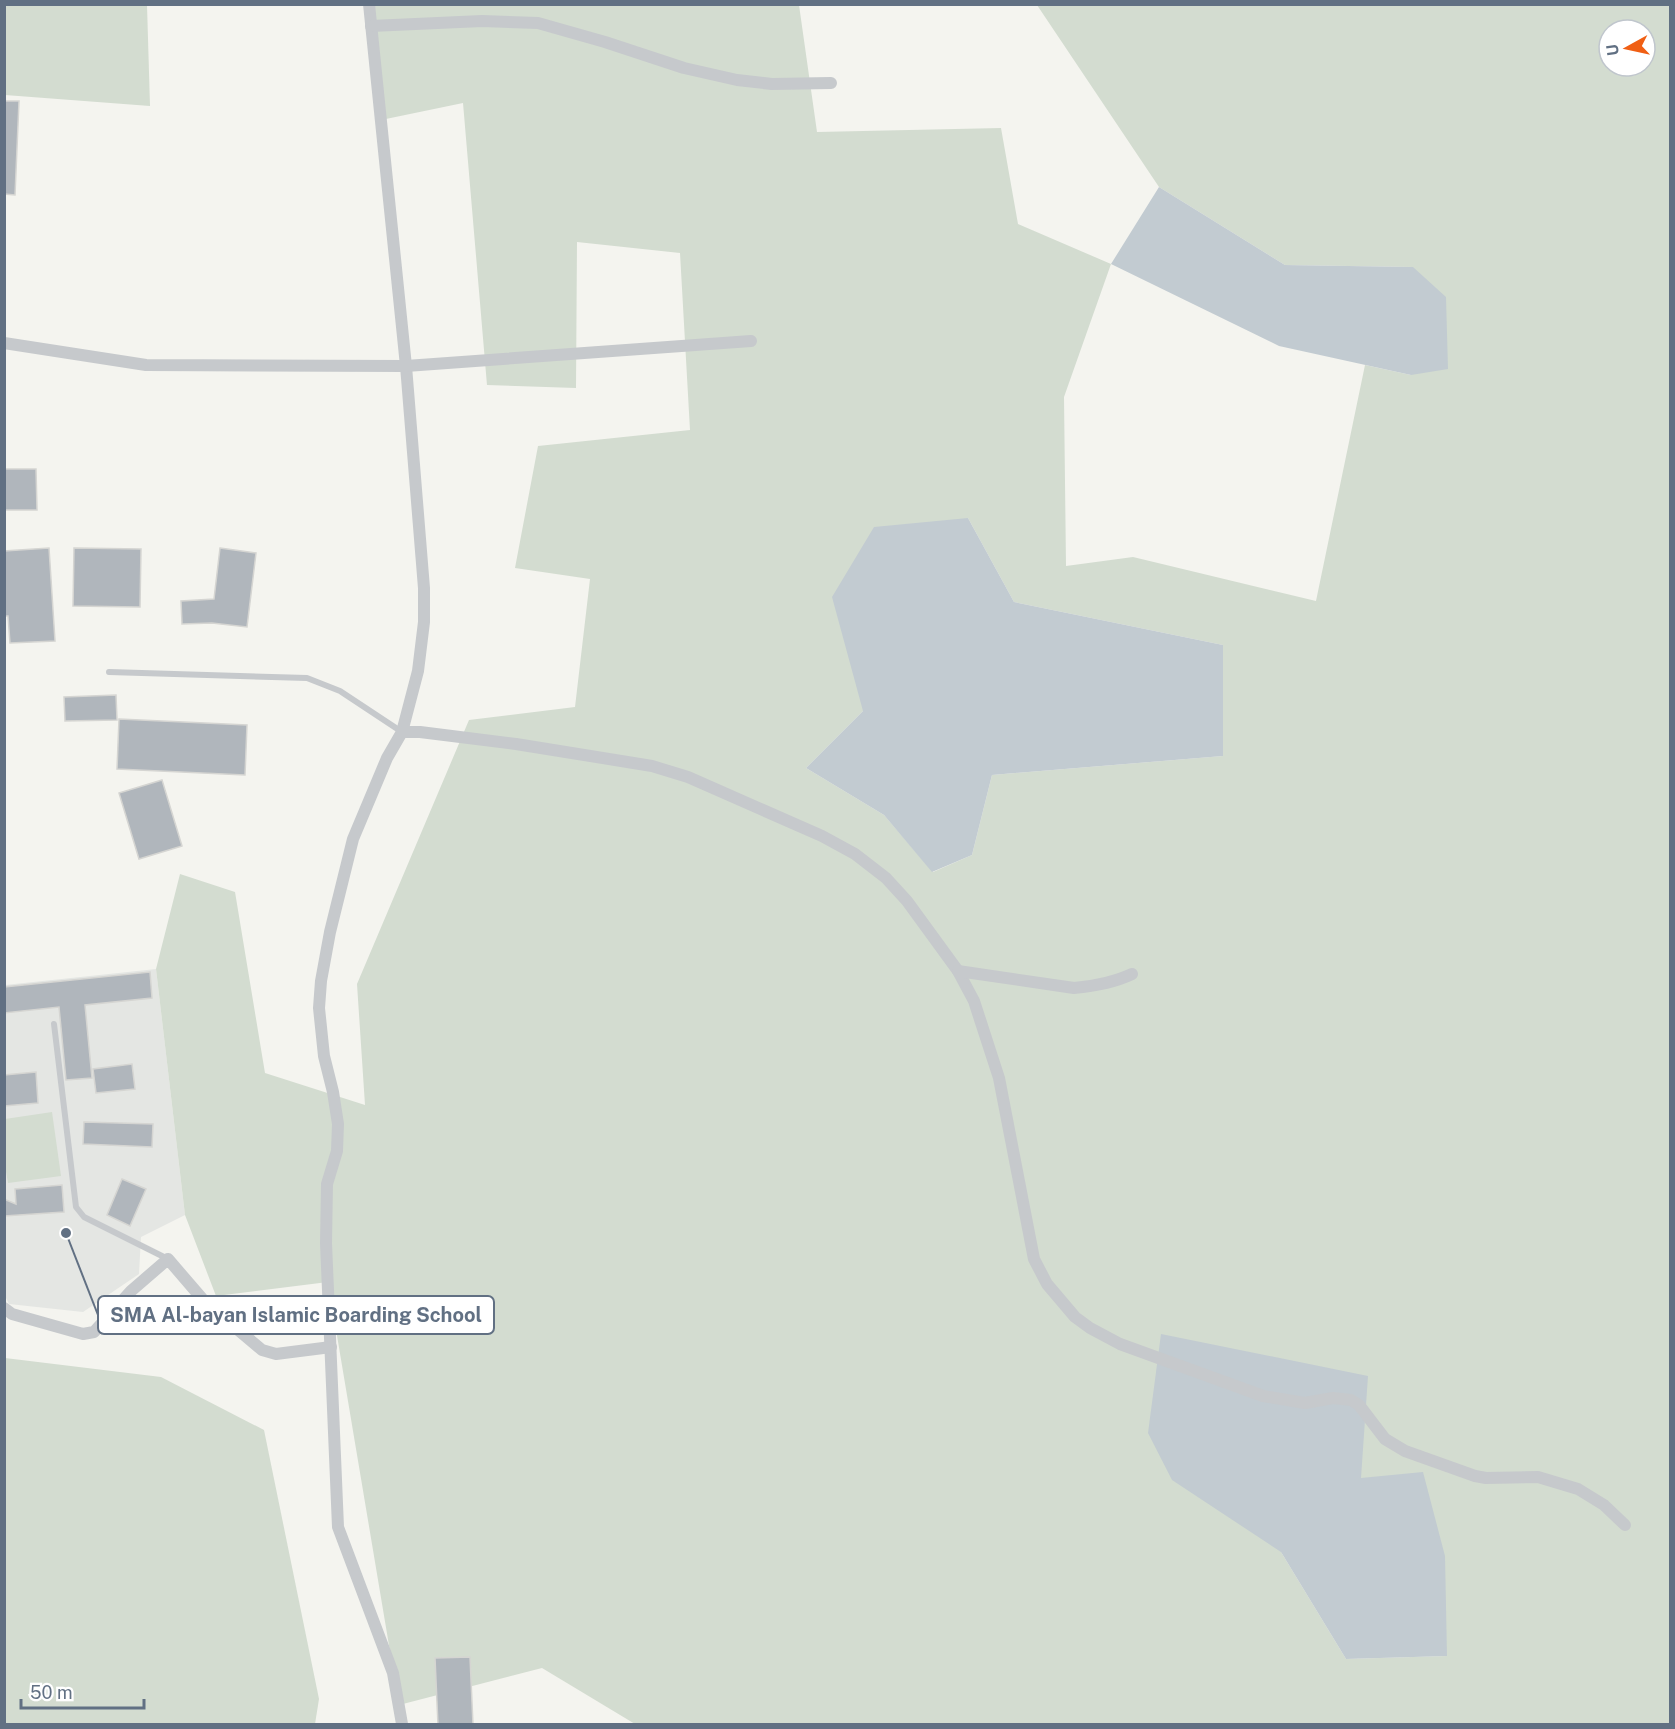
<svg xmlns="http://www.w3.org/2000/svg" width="1675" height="1729" font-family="'Public Sans',sans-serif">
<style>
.built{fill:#e4e6e3}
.green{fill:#d3dcd0;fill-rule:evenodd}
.water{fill:#c2cbd1}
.building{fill:#b0b6bc;stroke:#d5d5d2;stroke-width:1.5}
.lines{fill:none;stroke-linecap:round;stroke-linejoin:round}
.lane{stroke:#c6c9cc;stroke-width:6}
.street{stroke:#c6c9cc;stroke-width:12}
.leader{fill:none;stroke:#617083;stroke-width:2}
.callout-dot{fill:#617083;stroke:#fff;stroke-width:2}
.callout{fill:#fff;stroke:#617083;stroke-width:2}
.callout-label{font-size:20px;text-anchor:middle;font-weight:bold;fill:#617083}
</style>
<rect width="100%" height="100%" fill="#f4f4ef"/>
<polygon class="built" points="156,969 185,1215 141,1237 139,1274 83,1312 9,1304 5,1296 5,985"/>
<g class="green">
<polygon points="4,5 147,5 150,106 5,95"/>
<path d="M367,5H799L817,132L1001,128L1018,224L1111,264L1064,397L1066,566L1133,557L1316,601L1365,365L1411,375L1413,267L1285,265L1159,187L1037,5H1670V1724H635L542,1668L399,1705L328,1282L216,1296L185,1215L156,969L180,874L235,892L265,1073L365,1105L357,984L469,720L575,707L590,579L515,568L538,446L690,430L680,253L577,242L576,388L487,385L463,103L381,120ZM1609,30H1645V66H1609ZM968,518L1014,602L1223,645V756L992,775L972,855L933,872L884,815L806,768L863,711ZM1281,1552L1447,1656L1346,1659Z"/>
<polygon points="52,1112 61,1176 8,1183 4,1160 5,1119"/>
<polygon points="5,1358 161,1377 264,1430 319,1699 315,1724 5,1724"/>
</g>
<g class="water">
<polygon points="1159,187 1285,265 1413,267 1446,297 1448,369 1411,375 1279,346 1111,264"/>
<polygon points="968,518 1014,602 1223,645 1223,756 992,775 972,855 932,872 884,815 806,768 863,711 832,597 874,527"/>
<polygon points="1161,1334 1368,1376 1361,1478 1423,1472 1445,1556 1447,1656 1346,1659 1281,1552 1172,1480 1148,1433"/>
</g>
<g class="building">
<polygon points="4,101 19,101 15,195 4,194"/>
<polygon points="4,469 36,469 37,510 4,510"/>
<polygon points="49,548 55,641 10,643 8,616 4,616 4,551"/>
<polygon points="74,548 141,549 140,607 73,606"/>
<polygon points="220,548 256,553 247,627 212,623 182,624 181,601 214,599"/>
<polygon points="116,695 117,720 65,721 64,697"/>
<polygon points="119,719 247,725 245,775 117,769"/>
<polygon points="162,780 182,846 139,859 119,793"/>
<polygon points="150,972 152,998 85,1005 92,1078 66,1080 59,1007 4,1013 4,987"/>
<polygon points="132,1064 135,1089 96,1093 93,1069"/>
<polygon points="36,1072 38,1103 4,1106 4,1075"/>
<polygon points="84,1122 153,1124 152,1147 83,1144"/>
<polygon points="122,1179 146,1189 130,1226 107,1215"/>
<polygon points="62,1185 64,1212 4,1216 4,1199 16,1204 15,1189"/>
<polygon points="470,1657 473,1725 438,1725 435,1658"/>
</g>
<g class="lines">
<g class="lane">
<polyline points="109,672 307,678 340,691 402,732"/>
<polyline points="54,1024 76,1207 84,1217 168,1259"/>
</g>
<g class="street">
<polyline points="369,4 406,366 424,588 424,622 418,671 402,732 387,758 353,839 330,932 321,981 319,1008 324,1056 333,1092 338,1124 337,1151 327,1184 326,1243 338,1527 393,1673 402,1724"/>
<polyline points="371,26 482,21 538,23 605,42 684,68 737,80 772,84 831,83"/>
<polyline points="4,343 146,365 406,366 751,341"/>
<polyline points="402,732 420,732 516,744 652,766 688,777 822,836 855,854 886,878 907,901 958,971 974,1001 999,1078 1034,1259 1047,1284 1075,1317 1090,1328 1120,1344 1263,1396 1305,1403 1333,1398 1351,1400 1359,1405 1385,1439 1405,1451 1475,1476 1486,1478 1538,1477 1578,1489 1604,1505 1625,1525"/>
<path d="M958,971L1074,988C1095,986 1113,983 1132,974"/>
<polyline points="4,1308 12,1314 83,1334 94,1332 131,1291 168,1259 205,1302 262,1350 276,1354 331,1347"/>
</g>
</g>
<path class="leader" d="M66 1233L98 1315"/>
<circle class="callout-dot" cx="66" cy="1233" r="6"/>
<rect class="callout" x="98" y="1296" width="396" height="38" rx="6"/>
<g class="callout-label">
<text x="296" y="1322">SMA Al-bayan Islamic Boarding School</text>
</g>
<rect width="1675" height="1729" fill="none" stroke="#617083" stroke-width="12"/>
<g transform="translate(1627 48) rotate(262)"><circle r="28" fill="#ffffff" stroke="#c0c6cd" stroke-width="1.5"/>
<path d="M0-4.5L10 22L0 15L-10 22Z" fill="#f05f14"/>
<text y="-9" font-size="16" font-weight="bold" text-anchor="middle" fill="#617083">U</text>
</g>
<path d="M21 1699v9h123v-9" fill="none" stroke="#617083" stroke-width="3"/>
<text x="30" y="1699" font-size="18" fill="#617083" stroke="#ffffff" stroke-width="4.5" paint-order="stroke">50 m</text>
</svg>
